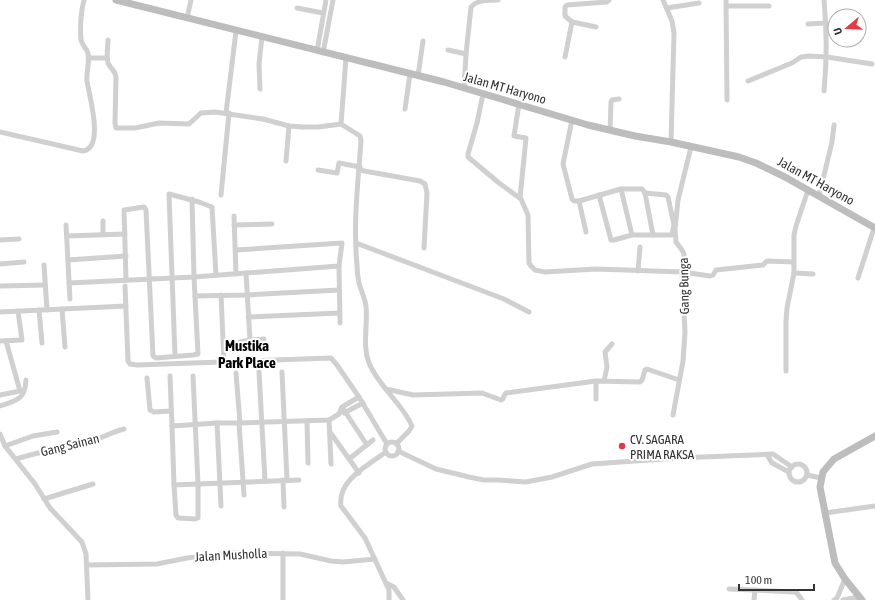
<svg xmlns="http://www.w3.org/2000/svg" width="875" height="600" font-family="'Asap Condensed',sans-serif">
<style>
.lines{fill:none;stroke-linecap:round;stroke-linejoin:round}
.street{stroke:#d0d0d0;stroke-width:5}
.secondary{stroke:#bdbdbd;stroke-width:7}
.poi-dot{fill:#e63946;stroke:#fff;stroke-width:1.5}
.labels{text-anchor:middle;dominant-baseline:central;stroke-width:4;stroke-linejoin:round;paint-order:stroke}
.street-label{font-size:13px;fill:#333;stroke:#fff}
.poi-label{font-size:13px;fill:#333;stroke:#fff;text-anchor:start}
.quarter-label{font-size:15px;font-weight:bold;fill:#000;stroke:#fff}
</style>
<rect width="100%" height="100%" fill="#fff"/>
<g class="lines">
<g class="street">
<polyline points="663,0 672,21 674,33 671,142"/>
<polyline points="726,0 727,100"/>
<path d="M824,0C827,31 827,60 824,91"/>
<polyline points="727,6 769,6"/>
<polyline points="297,8 323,13"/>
<polyline points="667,8 699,3"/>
<polyline points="187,18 191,0"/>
<polyline points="808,24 826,23"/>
<polyline points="596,27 572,22 565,16 565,7 567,5 607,2 609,0"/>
<path d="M108,40C108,47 106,56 108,63C110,68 115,70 116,77L115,123L116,128H135L159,123L189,124L201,113L215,112L263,119L289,126L302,127H318L341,124L360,136L361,141C358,183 353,224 357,265C357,271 358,278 359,283C361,291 365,298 366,306C368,326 362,345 369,363C379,387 402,403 412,426L409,431L396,444"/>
<polyline points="448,50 466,54"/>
<polyline points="317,51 326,0"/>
<polyline points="323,53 333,0"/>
<polyline points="565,57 572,22"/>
<polyline points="88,58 107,58"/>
<polyline points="418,76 423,41"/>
<polyline points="748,81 792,63 801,57 809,56 827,57 872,64"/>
<path d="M464,88L466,54L471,7C476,0 489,0 498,0"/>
<polyline points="260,89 259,64 262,37"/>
<polyline points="483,94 477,123 468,154 468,157 499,183 521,199 528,215 529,263 531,266 535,270 545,272 596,269 682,272 710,276 713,275 716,270 763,265 767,261 794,262"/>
<polyline points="519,104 514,136 526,138 520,198"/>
<polyline points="405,109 410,74"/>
<polyline points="226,113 236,31"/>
<polyline points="572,120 563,164 572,199 574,201 579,201 621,189 642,189 645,193 653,235"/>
<polyline points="341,124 346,58"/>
<polyline points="610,130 611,102 612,100 619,99"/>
<path d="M0,132L83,151C105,148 89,95 87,81C86,72 90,62 88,53C86,48 82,45 81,40C80,27 81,12 84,0"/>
<polyline points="286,161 289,126"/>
<polyline points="318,170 337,173 339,163 360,167"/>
<polyline points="359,170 420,181 425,184 427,193 424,248"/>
<polyline points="621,189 632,235"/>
<polyline points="221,195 229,113"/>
<polyline points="599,195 611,240 614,240 632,235 672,235 674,225 668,197 666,195 645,193"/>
<polyline points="819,196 832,142 834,125"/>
<polyline points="579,201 586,232"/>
<polyline points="234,216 236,274"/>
<polyline points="103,221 103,234"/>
<polyline points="66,225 70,299"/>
<polyline points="234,225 272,224"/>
<polyline points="67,236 125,234"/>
<polyline points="0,240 19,239"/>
<polyline points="356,243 504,299 529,312"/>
<polyline points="236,250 342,243 339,266 340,323"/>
<polyline points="68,260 126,256"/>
<polyline points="0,264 24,262"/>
<polyline points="44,265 47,310"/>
<polyline points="638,271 640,247"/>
<polyline points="794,273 813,274"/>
<polyline points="858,278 874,228"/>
<polyline points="126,280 124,210 144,207 146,210 153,356 156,358 193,355 198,354 194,277 192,199"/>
<polyline points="69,283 194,277 339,266"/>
<polyline points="0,286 45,285"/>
<polyline points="125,286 128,361 130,364 137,365 331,358 337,365 359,397 387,444"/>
<polyline points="221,295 224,362"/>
<polyline points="195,296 247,295 339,290"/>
<polyline points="62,309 65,347"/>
<polyline points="39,310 42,343"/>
<polyline points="0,312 126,306"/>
<polyline points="248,317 340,313"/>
<polyline points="250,340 264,339"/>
<polyline points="0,341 22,340 18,311"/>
<polyline points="240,342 250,340 246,273"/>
<polyline points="175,356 169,194 199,202 212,207 216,275"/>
<polyline points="786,371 786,321 787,308 794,273 794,235 796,226 808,190"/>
<polyline points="259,372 265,481"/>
<polyline points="282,372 287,480"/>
<polyline points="236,373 240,423 329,420 339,414 342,407 359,397"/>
<polyline points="170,376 172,426 217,423 240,423"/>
<polyline points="193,376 198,484 299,480"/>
<polyline points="147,378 150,410 154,412 171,411"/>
<polyline points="596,381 596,399"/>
<polyline points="604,381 607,367 605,352 612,344"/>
<polyline points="386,389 413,395 482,393 501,400 503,399 504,396 506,393 596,381 640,382 642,380 645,370 647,369 679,380"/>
<polyline points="0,395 20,391 6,341"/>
<path d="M0,406C17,400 25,400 26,380"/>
<polyline points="342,407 367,445"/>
<polyline points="344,413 363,403"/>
<polyline points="673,415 683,361 685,332 682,272 684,254 682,250 676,242 675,229 678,200 691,147"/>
<polyline points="329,420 331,464"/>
<polyline points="307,421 308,463"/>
<polyline points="217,423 221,506"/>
<polyline points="239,423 244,495"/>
<polyline points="172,426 174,485"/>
<polyline points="330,432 359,473"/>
<polyline points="0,434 5,446 35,484 50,508 82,542 86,554 88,600"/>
<circle cx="392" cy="449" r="7"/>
<polyline points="5,446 33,436 57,432"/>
<polyline points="398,451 436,469 469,477 484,480 498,480 526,482 552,477 592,464 678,458 773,454 792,467"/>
<path d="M386,452C368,465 337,481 341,506L365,538L389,590V600"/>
<polyline points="767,455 772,463 789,472"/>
<path d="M16,459C41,451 64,448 89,442C101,439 111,432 124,429"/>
<polyline points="349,459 373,440"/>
<circle cx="798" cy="473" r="9"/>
<polyline points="807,475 821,478"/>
<polyline points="283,480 284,507"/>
<polygon points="198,484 198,518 195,519 178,518 176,515 174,485"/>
<polyline points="44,499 93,484"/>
<polyline points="825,513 875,506"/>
<polyline points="87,565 157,564 187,558 231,553 300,554 331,561 343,562 375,559"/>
<polyline points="386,583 394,587 403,600"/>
<polyline points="729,589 794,592 797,593 802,600"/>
<polyline points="283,600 283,553"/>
<polyline points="754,600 755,590"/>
<polyline points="834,600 837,598 845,579"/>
<polyline points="843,600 859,597"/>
</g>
<g class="secondary">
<polyline points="116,0 444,82 588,125 635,136 671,142 739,157 756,163 785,177 875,228"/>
<polyline points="862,600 845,579 835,563 820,487 823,472 834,459 875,436"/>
</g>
</g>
<circle class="poi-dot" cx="622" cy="446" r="4"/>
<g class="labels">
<g class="street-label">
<text transform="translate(505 88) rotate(16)">Jalan MT Haryono</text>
<text transform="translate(816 181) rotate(29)">Jalan MT Haryono</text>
<text transform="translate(684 286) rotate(-91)">Gang Bunga</text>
<text transform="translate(70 445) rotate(-14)">Gang Sainan</text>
<text transform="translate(231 555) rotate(-3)">Jalan Musholla</text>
</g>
<g class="poi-label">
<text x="630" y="439">CV. SAGARA<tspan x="630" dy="15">PRIMA RAKSA</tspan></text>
</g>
<g class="quarter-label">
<text x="247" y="345">Mustika<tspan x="247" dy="17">Park Place</tspan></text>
</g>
</g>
<g transform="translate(847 28) rotate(251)"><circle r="19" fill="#ffffff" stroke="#adadad"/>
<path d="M0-3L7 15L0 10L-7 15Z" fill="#e63946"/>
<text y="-6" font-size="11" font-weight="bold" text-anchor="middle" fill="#333333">U</text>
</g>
<path d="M739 584v6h75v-6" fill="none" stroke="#333333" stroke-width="2"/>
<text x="745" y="584" font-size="12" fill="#333333" stroke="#ffffff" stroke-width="3" paint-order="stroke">100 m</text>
</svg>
